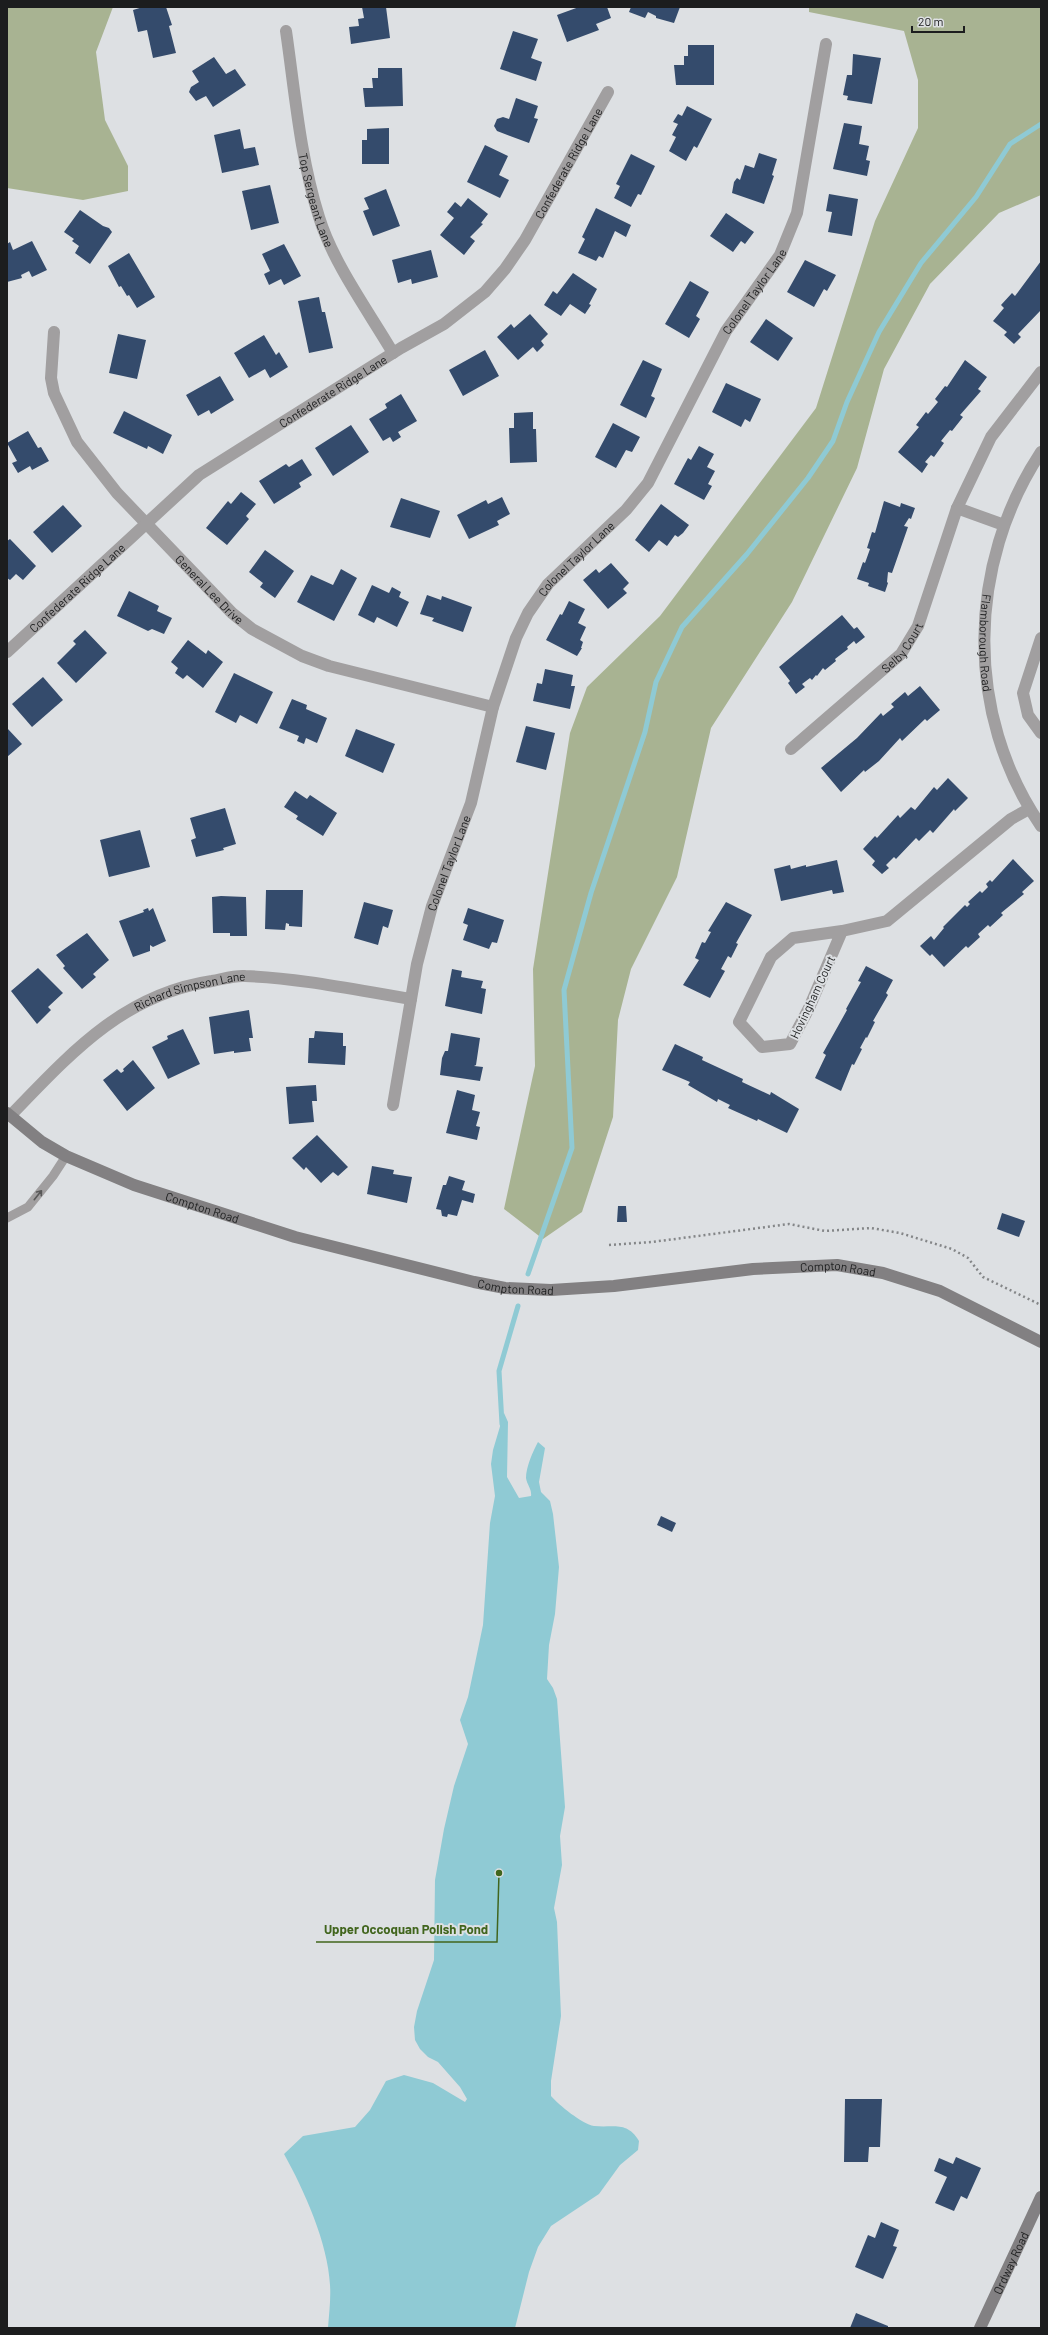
<svg xmlns="http://www.w3.org/2000/svg" width="1048" height="2335" font-family="Barlow,sans-serif">
<style>
.green{fill:#a8b392}
.water{fill:#8fcad4}
.lines{fill:none;stroke-linecap:round;stroke-linejoin:round}
.stream{stroke:#8fcad4;stroke-width:5}
.building{fill:#344b6c}
.path{stroke:#848688;stroke-width:2.5;stroke-dasharray:2 3;stroke-linecap:butt}
.lane{stroke:#a19fa0;stroke-width:9}
.street{stroke:#a19fa0;stroke-width:12}
.secondary{stroke:#828082;stroke-width:12}
.oneway{stroke:#585858}
.labels{text-anchor:middle;dominant-baseline:central;stroke-width:4;stroke-linejoin:round;paint-order:stroke}
.street-label{font-size:12px;fill:#1c1d1e;stroke:#dde0e3}
.leader{fill:none;stroke:#41651d;stroke-width:1.5}
.callout-dot{fill:#41651d;stroke:#dde0e3;stroke-width:1.5}
.callout-label{font-size:13px;text-anchor:middle;font-weight:bold;fill:#41651d;stroke:#dde0e3;stroke-width:4;stroke-linejoin:round;paint-order:stroke}
</style>
<rect width="100%" height="100%" fill="#dde0e3"/>
<g class="green">
<polygon points="7,7 113,7 96,52 105,120 128,166 128,191 83,200 7,188"/>
<polygon points="809,7 1041,7 1041,195 999,213 930,284 884,369 857,468 792,602 711,728 677,877 631,969 618,1020 613,1117 582,1212 543,1239 504,1209 535,1066 533,969 570,733 587,687 660,616 816,408 875,221 918,128 918,80 904,31 809,12"/>
</g>
<path class="water" d="M504,1413L508,1422L507,1477L519,1498L531,1496C532,1489 527,1485 526,1478C526,1467 533,1451 538,1442L545,1448L539,1482L541,1492L550,1501L553,1514L559,1567L555,1614L549,1645L547,1679L553,1688L557,1699L565,1807L560,1836L562,1865L554,1908L557,1922L561,2016L551,2081V2096C559,2105 582,2124 594,2126C614,2128 627,2121 639,2141L638,2150L620,2165L599,2194L551,2226L538,2247L529,2272L515,2328H328C329,2314 331,2299 330,2285C328,2243 304,2190 284,2154L303,2136L355,2127L370,2110L386,2081L404,2075L433,2083L465,2102L467,2099L460,2087L438,2062L428,2057L420,2049L415,2040L414,2027L417,2011L434,1960L435,1880L444,1829L454,1786L468,1744L460,1720L468,1697L483,1625L490,1523L495,1496L491,1464L493,1450Z"/>
<g class="lines">
<g class="stream">
<polyline points="528,1274 572,1148 564,990 591,893 645,732 656,682 682,627 747,554 808,478 833,441 847,402 879,332 921,263 976,197 1010,144 1041,124"/>
<polyline points="502,1424 499,1371 518,1306"/>
</g>
</g>
<g class="building">
<polygon points="143,7 166,7 172,25 169,26 176,53 153,58 147,30 138,32 133,10"/>
<polygon points="362,7 386,7 390,38 351,44 349,27 359,26 358,19 364,18"/>
<polygon points="579,7 607,7 611,18 596,24 599,30 567,42 557,15"/>
<polygon points="631,7 680,7 674,23 656,18 656,16 648,12 645,18 629,12"/>
<polygon points="513,31 538,39 531,58 542,62 536,81 500,69"/>
<polygon points="688,45 714,45 714,85 676,85 674,65 684,65 684,56 688,56"/>
<polygon points="853,54 881,58 872,104 847,100 848,96 843,95 847,75 852,75"/>
<polygon points="214,57 226,74 235,69 246,85 213,107 206,96 196,101 189,92 191,87 199,82 192,71"/>
<polygon points="378,68 402,68 403,106 365,107 363,88 373,88 372,78 378,78"/>
<polygon points="516,98 538,106 534,118 538,119 529,143 497,131 494,126 497,119 503,117 509,119"/>
<polygon points="687,106 712,119 697,148 694,146 686,161 669,151 676,137 672,135 678,124 673,122 678,114 682,116"/>
<polygon points="844,123 862,126 859,144 869,146 866,160 870,161 867,176 833,169"/>
<polygon points="389,128 389,164 362,164 362,140 367,140 367,129"/>
<polygon points="240,129 244,149 255,147 259,165 222,173 214,135"/>
<polygon points="485,145 508,156 499,175 509,180 500,198 467,182"/>
<polygon points="759,153 777,159 772,175 774,176 764,204 732,193 734,182 737,178 740,180 745,165 754,168"/>
<polygon points="631,154 655,166 641,195 638,194 631,207 614,198 620,186 616,184"/>
<polygon points="270,185 279,223 251,230 242,191"/>
<polygon points="386,189 400,226 373,236 363,211 369,209 364,198"/>
<polygon points="829,194 858,199 852,236 828,232 832,212 826,211"/>
<polygon points="468,198 488,214 481,223 483,224 470,237 475,241 464,255 440,235 454,218 447,212 455,202 461,207"/>
<polygon points="596,208 631,225 626,237 615,231 603,258 599,256 596,261 578,253 585,239 582,237"/>
<polygon points="80,210 103,226 109,228 112,232 90,264 75,253 79,246 72,241 74,239 64,232"/>
<polygon points="726,213 754,232 745,244 741,241 733,252 710,236"/>
<polygon points="32,241 47,270 32,277 29,271 21,275 22,278 7,282 7,244 10,242 13,250"/>
<polygon points="284,244 301,276 284,285 281,279 269,285 264,274 270,271 262,254"/>
<polygon points="431,250 438,277 412,284 411,279 398,283 392,260"/>
<polygon points="129,253 155,297 137,308 129,295 127,296 121,286 119,287 108,266"/>
<polygon points="805,260 836,275 827,291 824,289 814,307 787,292"/>
<polygon points="1041,261 1041,310 1018,334 1021,337 1014,344 1004,335 1007,332 993,321 1004,308 1001,305 1012,293 1015,296"/>
<polygon points="573,273 597,289 589,304 591,305 585,314 570,304 561,316 544,305 553,291 557,294"/>
<polygon points="690,281 709,292 696,316 700,319 689,338 665,324"/>
<polygon points="319,297 322,312 325,312 333,348 309,353 298,301"/>
<polygon points="530,314 548,334 541,341 544,345 537,352 533,347 518,360 497,337 511,324 514,328"/>
<polygon points="766,319 793,338 778,361 750,342"/>
<polygon points="118,334 146,340 137,379 109,373"/>
<polygon points="264,335 276,355 279,352 288,367 270,378 265,369 249,378 234,353"/>
<polygon points="485,350 499,376 463,396 449,370"/>
<polygon points="643,360 662,369 651,396 655,398 646,418 620,405"/>
<polygon points="965,360 987,377 978,389 981,391 960,415 963,417 952,431 950,430 941,441 944,443 934,457 931,455 925,462 928,464 922,473 898,452 919,427 916,425 926,412 928,414 938,402 935,399 945,386 947,387"/>
<polygon points="220,376 234,400 211,414 209,410 198,416 186,395"/>
<polygon points="726,383 761,399 750,422 745,419 741,427 712,412"/>
<polygon points="401,394 417,421 398,432 401,437 393,442 390,437 383,441 369,419 387,408 385,404"/>
<polygon points="124,411 172,435 163,454 148,446 147,449 113,433"/>
<polygon points="533,412 533,429 536,429 537,462 510,463 509,428 514,428 514,413"/>
<polygon points="613,423 640,437 632,452 626,450 616,468 595,457"/>
<polygon points="351,425 369,452 333,476 315,448"/>
<polygon points="28,431 38,448 41,447 49,461 32,470 30,466 18,473 12,463 17,461 7,443"/>
<polygon points="699,446 714,454 707,467 715,471 708,484 712,486 704,500 674,484 688,458 691,460"/>
<polygon points="302,459 312,475 299,483 301,487 274,504 259,481 286,464 289,467"/>
<polygon points="241,492 256,504 246,516 249,519 227,545 206,528 228,501 231,504"/>
<polygon points="502,497 510,514 497,521 499,525 469,539 457,515 486,500 488,504"/>
<polygon points="401,498 440,511 430,538 390,527"/>
<polygon points="884,501 900,507 901,503 915,508 911,519 909,518 904,526 908,527 892,573 888,572 887,582 888,583 885,592 868,586 869,583 857,579 863,562 865,563 870,549 867,548 872,532 875,533"/>
<polygon points="661,504 689,525 683,533 678,537 675,535 667,546 659,540 649,552 635,540"/>
<polygon points="63,505 82,526 52,553 33,532"/>
<polygon points="10,539 36,566 23,580 16,574 10,580 7,578 7,541"/>
<polygon points="265,550 294,571 275,598 260,587 263,583 249,572"/>
<polygon points="611,563 629,583 623,589 627,593 608,609 583,580 596,569 599,573"/>
<polygon points="341,569 357,578 334,621 297,602 311,575 333,585"/>
<polygon points="372,585 389,593 392,587 401,592 399,597 409,602 397,627 377,617 374,623 358,615"/>
<polygon points="129,591 159,606 157,611 172,618 164,634 152,629 148,631 117,616"/>
<polygon points="427,595 441,600 442,596 472,607 463,632 432,621 434,618 420,614"/>
<polygon points="569,601 585,609 578,623 586,627 580,640 583,642 581,648 582,648 577,656 546,640 560,614 562,615"/>
<polygon points="842,615 854,629 857,627 865,637 856,644 854,641 847,647 848,649 835,659 836,661 825,670 823,668 817,676 816,675 812,680 810,678 802,684 805,687 796,694 788,683 790,681 779,667"/>
<polygon points="85,630 107,653 76,683 57,663 76,644 73,641"/>
<polygon points="188,640 206,654 208,650 223,662 203,688 187,675 183,679 175,673 178,668 171,662"/>
<polygon points="545,669 573,675 571,686 575,686 570,709 533,701 537,683 542,684"/>
<polygon points="234,673 273,692 257,724 240,715 236,723 215,712"/>
<polygon points="43,677 63,700 32,727 12,704"/>
<polygon points="920,686 940,710 927,721 925,719 902,741 900,738 879,761 865,772 864,770 841,792 821,768 857,738 881,713 883,716 894,707 891,704 905,692 908,696"/>
<polygon points="292,699 307,705 306,709 327,718 317,743 306,738 304,744 297,741 299,736 279,728"/>
<polygon points="526,726 555,733 546,770 516,762"/>
<polygon points="7,728 22,744 7,757"/>
<polygon points="356,729 395,744 383,773 345,756"/>
<polygon points="948,778 968,798 955,811 954,809 933,833 930,830 919,841 916,838 896,859 894,857 886,865 889,868 882,874 872,865 875,861 863,849 875,836 877,838 898,815 900,818 911,807 915,810 934,787 937,790"/>
<polygon points="295,791 307,799 310,795 337,813 323,836 296,819 298,816 284,807"/>
<polygon points="225,808 236,844 223,848 224,850 196,857 191,840 196,838 190,818"/>
<polygon points="140,830 150,867 109,877 100,840"/>
<polygon points="1013,859 1034,881 1022,892 1024,894 1001,913 1003,915 990,927 988,925 978,934 980,937 968,948 966,946 944,967 932,954 930,956 920,946 931,936 934,940 944,928 943,927 965,905 967,907 970,904 968,902 980,891 982,893 988,887 986,884 990,880 992,882"/>
<polygon points="837,860 844,892 833,894 832,890 781,901 774,869 790,865 791,869 806,865 806,867"/>
<polygon points="266,890 303,890 302,927 289,926 289,924 286,923 285,930 265,929"/>
<polygon points="221,896 246,897 247,936 230,936 230,933 213,933 212,897"/>
<polygon points="364,902 393,910 388,928 383,926 378,945 354,938"/>
<polygon points="726,902 752,915 736,943 738,944 731,958 728,956 721,969 725,971 710,998 683,985 699,960 695,958 702,942 705,943 711,932 708,931"/>
<polygon points="148,908 149,911 153,908 166,941 153,947 150,945 150,951 133,957 119,921 144,912 143,910"/>
<polygon points="468,908 504,920 497,943 492,942 489,949 463,940 468,925 463,923"/>
<polygon points="87,933 109,960 93,974 96,977 82,989 63,968 65,966 56,955"/>
<polygon points="866,966 893,980 886,993 888,995 873,1021 875,1022 867,1038 866,1037 860,1048 862,1049 854,1065 852,1064 841,1091 815,1078 826,1055 823,1053 847,1010 846,1009 861,982 858,981"/>
<polygon points="38,968 63,993 48,1007 51,1010 37,1024 11,991"/>
<polygon points="452,969 462,971 461,977 483,981 481,988 486,989 482,1014 445,1006"/>
<polygon points="249,1010 253,1038 249,1038 251,1051 234,1053 234,1051 214,1054 209,1017"/>
<polygon points="183,1029 200,1064 168,1079 152,1047 168,1039 167,1036"/>
<polygon points="315,1031 343,1033 343,1046 346,1046 345,1065 308,1063 309,1038 314,1038"/>
<polygon points="451,1033 480,1038 476,1065 474,1066 483,1067 480,1081 440,1075 442,1058 445,1051 448,1051"/>
<polygon points="675,1044 703,1057 702,1060 743,1079 742,1082 770,1095 771,1092 799,1109 787,1133 758,1119 757,1121 728,1108 730,1105 718,1099 717,1102 688,1085 690,1082 662,1070"/>
<polygon points="133,1060 155,1088 127,1111 103,1080 117,1069 121,1073 124,1071 123,1069"/>
<polygon points="316,1085 317,1101 312,1101 314,1122 289,1124 286,1087"/>
<polygon points="457,1090 475,1095 472,1110 480,1112 476,1126 480,1127 477,1140 446,1133"/>
<polygon points="317,1135 348,1167 338,1176 333,1172 321,1183 306,1167 304,1170 292,1158"/>
<polygon points="372,1166 394,1170 393,1174 412,1177 407,1203 367,1194"/>
<polygon points="449,1176 465,1181 462,1190 475,1194 473,1203 462,1200 457,1216 448,1214 447,1217 442,1216 441,1210 436,1209 443,1185 446,1185"/>
<polygon points="618,1206 626,1206 627,1222 617,1222"/>
<polygon points="1002,1213 1025,1221 1019,1237 997,1229"/>
<polygon points="661,1516 676,1523 672,1532 657,1525"/>
<polygon points="845,2099 882,2099 880,2147 869,2147 868,2162 844,2162"/>
<polygon points="956,2157 981,2168 967,2199 961,2196 954,2211 935,2203 947,2177 934,2171 939,2158 953,2164"/>
<polygon points="881,2222 899,2230 893,2246 897,2247 883,2279 855,2267 868,2235 875,2238"/>
<polygon points="856,2313 888,2326 888,2328 850,2328"/>
</g>
<g class="lines">
<polyline class="path" points="609,1245 652,1242 789,1224 825,1231 871,1228 900,1233 952,1249 968,1258 983,1277 1041,1305"/>
<polyline class="lane" points="7,1218 28,1207 53,1176 66,1156"/>
<g class="street">
<path id="s1" d="M286,31C295,93 300,157 319,217C333,263 369,312 393,353"/>
<path id="s2" d="M54,332L51,378L54,393L77,442L117,493L232,613L252,629L302,656L329,666L493,707"/>
<path id="s3" d="M1041,452C967,564 964,714 1041,826"/>
<polyline points="1004,525 957,508 991,437 1041,372"/>
<polyline points="1041,638 1023,693 1028,715 1041,733"/>
<path id="s4" d="M7,652L199,475L401,348L444,324L485,292L505,269L525,240L608,92"/>
<path id="s5" d="M791,749L901,654L918,626L957,508"/>
<polyline points="842,931 809,1008 790,1044 762,1047 739,1022 771,957 793,938 842,931 887,921 1011,819 1029,809"/>
<path id="s6" d="M393,1105L417,964L432,906L471,803L493,707L516,638L528,613L548,584L626,510L648,483L726,331L780,255L797,213L826,44"/>
<path id="s7" d="M10,1116C70,1054 123,994 212,981C223,979 235,975 245,976C300,978 356,990 411,999"/>
</g>
<g class="secondary">
<path id="s8" d="M7,1113L42,1142L66,1156L134,1185L295,1237L474,1282L505,1288L551,1290L614,1286L753,1269L837,1265L883,1273L940,1291L1041,1342"/>
<path id="s9" d="M980,2328L1041,2197"/>
</g>
</g>
<defs><path id="oneway-shaft" d="M-6 0H5M1.5-3L5.5 0L1.5 3" fill="none" stroke-width="1.6" stroke-linecap="round" stroke-linejoin="round"/></defs>
<use class="oneway" href="#oneway-shaft" transform="translate(38 1195) rotate(-51)"/>
<g class="labels">
<g class="street-label">
<text stroke="none"><textPath href="#s4" startOffset="755">Confederate Ridge Lane</textPath></text>
<text stroke="none"><textPath href="#s1" startOffset="172">Top Sergeant Lane</textPath></text>
<text stroke="none"><textPath href="#s6" startOffset="909">Colonel Taylor Lane</textPath></text>
<text stroke="none"><textPath href="#s4" startOffset="419">Confederate Ridge Lane</textPath></text>
<text stroke="none"><textPath href="#s6" startOffset="585">Colonel Taylor Lane</textPath></text>
<text stroke="none"><textPath href="#s4" startOffset="95">Confederate Ridge Lane</textPath></text>
<text stroke="none"><textPath href="#s2" startOffset="314">General Lee Drive</textPath></text>
<text stroke="none"><textPath href="#s3" startOffset="202">Flamborough Road</textPath></text>
<text stroke="none"><textPath href="#s5" startOffset="151">Selby Court</textPath></text>
<text stroke="none"><textPath href="#s6" startOffset="249">Colonel Taylor Lane</textPath></text>
<text stroke="none"><textPath href="#s7" startOffset="224">Richard Simpson Lane</textPath></text>
<text transform="translate(812 997) rotate(-65)">Hovingham Court</text>
<text stroke="none"><textPath href="#s8" startOffset="219">Compton Road</textPath></text>
<text stroke="none"><textPath href="#s8" startOffset="867">Compton Road</textPath></text>
<text stroke="none"><textPath href="#s8" startOffset="543">Compton Road</textPath></text>
<text stroke="none"><textPath href="#s9" startOffset="72">Ordway Road</textPath></text>
</g>
</g>
<path class="leader" d="M499 1873L497 1942H316"/>
<circle class="callout-dot" cx="499" cy="1873" r="4"/>
<g class="callout-label">
<text x="406" y="1934">Upper Occoquan Polish Pond</text>
</g>
<rect width="1048" height="2335" fill="none" stroke="#1c1d1e" stroke-width="16"/>
<path d="M912 26v6h52v-6" fill="none" stroke="#1c1d1e" stroke-width="2"/>
<text x="918" y="26" font-size="12" fill="#1c1d1e" stroke="#dde0e3" stroke-width="3" paint-order="stroke">20 m</text>
</svg>
